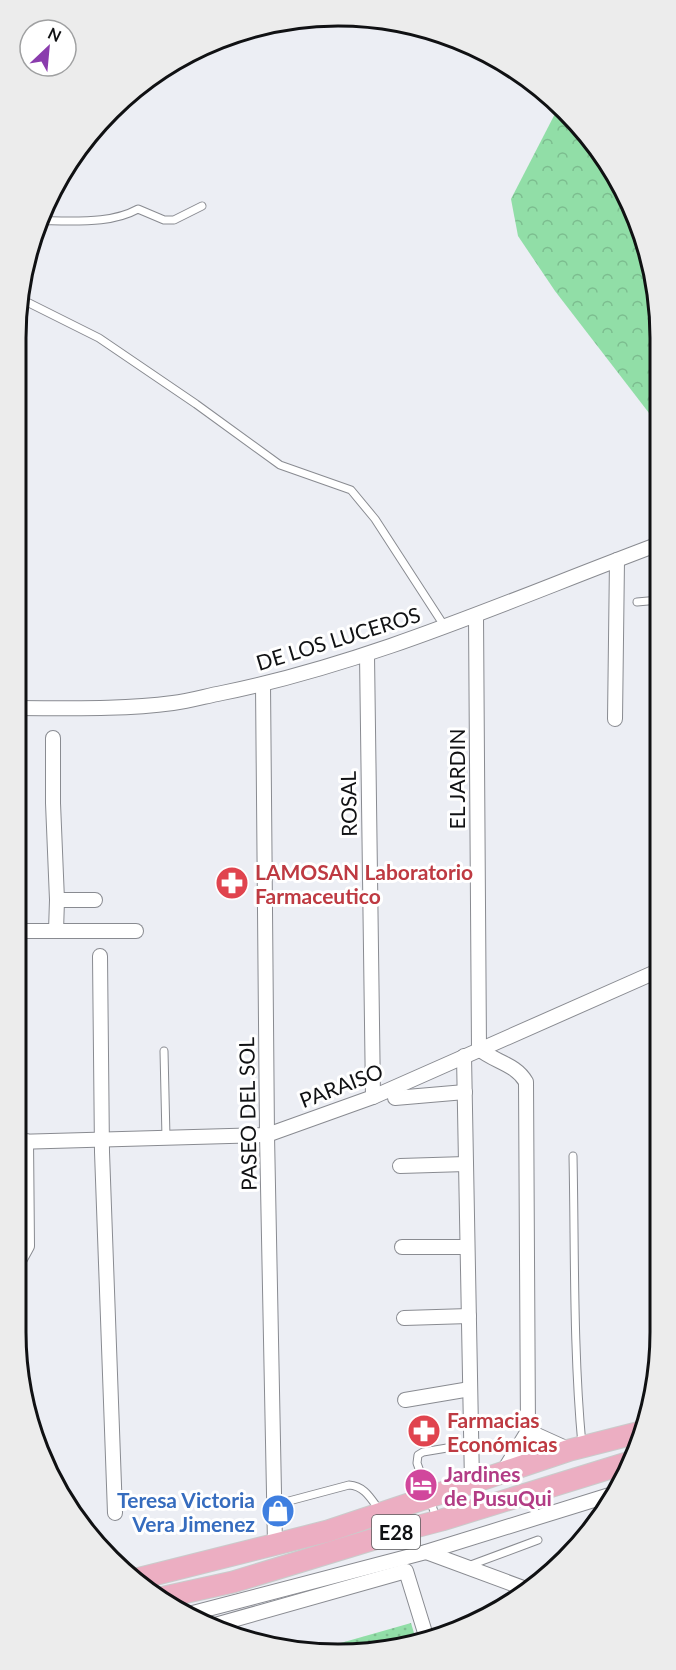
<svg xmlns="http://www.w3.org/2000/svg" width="676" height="1670" font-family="Lato,sans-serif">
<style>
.grass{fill:url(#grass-dots)}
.forest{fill:url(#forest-crowns)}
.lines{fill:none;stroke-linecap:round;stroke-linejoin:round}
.service-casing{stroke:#898b91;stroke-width:9}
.minor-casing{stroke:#898b91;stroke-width:16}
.primary-casing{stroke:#cacbcb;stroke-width:23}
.service{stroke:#fff;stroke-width:7}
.minor{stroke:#fff;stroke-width:14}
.primary{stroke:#ecaec2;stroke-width:21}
.labels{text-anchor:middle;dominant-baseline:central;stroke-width:6;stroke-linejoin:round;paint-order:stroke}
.shield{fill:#fff;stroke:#58585a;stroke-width:1.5}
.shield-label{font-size:20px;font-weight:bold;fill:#101113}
.street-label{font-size:21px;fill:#101113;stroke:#fff}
.health-label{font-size:21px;font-weight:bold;fill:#be3a42;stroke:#fff;text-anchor:start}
.hotel-label{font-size:21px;font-weight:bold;fill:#b23c85;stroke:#fff;text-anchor:start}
.shop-label{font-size:21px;font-weight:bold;fill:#366cbe;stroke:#fff;text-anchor:end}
.rim{fill:none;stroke:#101113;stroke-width:3}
</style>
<defs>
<pattern id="grass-dots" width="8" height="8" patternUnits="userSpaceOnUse" patternTransform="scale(1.5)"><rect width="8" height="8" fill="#91dea7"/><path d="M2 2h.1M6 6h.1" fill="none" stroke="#7cbd8f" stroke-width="1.8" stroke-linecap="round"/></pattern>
<pattern id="forest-crowns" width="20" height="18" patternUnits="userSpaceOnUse" patternTransform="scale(1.5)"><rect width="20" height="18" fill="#91dea7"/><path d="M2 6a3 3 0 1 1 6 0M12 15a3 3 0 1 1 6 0" fill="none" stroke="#7cbd8f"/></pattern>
</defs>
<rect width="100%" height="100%" fill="#eceef4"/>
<polygon class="grass" points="411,1623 417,1643 401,1649 309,1652"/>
<polygon class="forest" points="559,106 581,125 628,195 658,296 659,426 555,291 518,236 511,199"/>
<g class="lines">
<g class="service-casing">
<g id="service">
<path d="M40,221C71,220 109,225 138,209L164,220H174L202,206"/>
<polyline points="21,299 99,338 196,404 280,465 351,490 375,519 445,627"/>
<polyline points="637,602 659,600"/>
<polyline points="164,1051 166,1138"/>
<path d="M573,1156C575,1252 573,1349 582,1445"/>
<path d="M274,1505L349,1485C365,1486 371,1499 380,1511"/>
<polyline points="437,1520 417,1463 418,1455 423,1452 471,1444"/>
<polyline points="468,1566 538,1540"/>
</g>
</g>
<g class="minor-casing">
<g id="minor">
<path d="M476,616L479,1049C495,1062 516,1064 526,1082L528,1431L503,1472"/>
<polyline points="367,655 373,1097"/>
<polyline points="263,685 267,1135 275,1544"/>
<path d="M15,708C67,708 121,710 173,703C190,701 206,696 222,693C374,662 514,598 659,544"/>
<polyline points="615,719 617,560"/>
<polyline points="53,738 53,803 57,900"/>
<polyline points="15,931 136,931"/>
<polyline points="56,931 57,900 95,900"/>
<polyline points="100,956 102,1152 115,1513"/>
<polyline points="464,1056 472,1483"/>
<polyline points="395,1098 465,1092"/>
<polyline points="15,1142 267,1135 373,1097 660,970"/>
<polyline points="400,1166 466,1164"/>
<polyline points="402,1247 467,1247"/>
<polyline points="15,1268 27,1246 26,1141"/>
<polyline points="404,1318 469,1316"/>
<polyline points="405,1400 470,1389"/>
<polyline points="528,1431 570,1450"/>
<polyline points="426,1552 526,1589"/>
<polyline points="185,1615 426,1552 613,1494"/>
<polyline points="215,1625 406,1571 427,1639"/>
</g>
</g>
<g class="primary-casing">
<g id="primary">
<polyline points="137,1579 328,1531 570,1450 645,1431"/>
<polyline points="160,1598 233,1582 404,1530 442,1520 630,1462"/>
</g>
</g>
<use href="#service" class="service"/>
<use href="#minor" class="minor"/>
<use href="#primary" class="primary"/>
</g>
<defs>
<g id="pharmacy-disc" transform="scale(1.725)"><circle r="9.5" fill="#e0444e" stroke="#fff"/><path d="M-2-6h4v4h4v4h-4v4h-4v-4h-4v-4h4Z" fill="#fff"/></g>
<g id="hotel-disc" transform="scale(1.725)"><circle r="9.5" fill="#d1479c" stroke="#fff"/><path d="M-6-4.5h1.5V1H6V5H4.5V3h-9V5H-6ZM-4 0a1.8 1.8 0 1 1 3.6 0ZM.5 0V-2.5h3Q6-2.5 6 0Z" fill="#fff"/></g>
<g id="shop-disc" transform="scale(1.725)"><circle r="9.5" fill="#3f7fe0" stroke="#fff"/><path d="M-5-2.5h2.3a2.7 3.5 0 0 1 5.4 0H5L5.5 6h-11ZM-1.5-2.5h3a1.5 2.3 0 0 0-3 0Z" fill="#fff"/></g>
</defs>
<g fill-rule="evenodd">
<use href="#pharmacy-disc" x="232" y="883"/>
<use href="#pharmacy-disc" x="424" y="1431"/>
<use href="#hotel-disc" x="421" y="1485"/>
<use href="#shop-disc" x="278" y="1511"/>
</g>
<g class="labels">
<rect class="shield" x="372" y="1515" width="48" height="34" rx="4.5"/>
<g class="shield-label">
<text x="396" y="1532">E28</text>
</g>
<g class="street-label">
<text transform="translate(338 638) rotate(-17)">DE LOS LUCEROS</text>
<text transform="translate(456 779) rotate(-90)">EL JARDIN</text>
<text transform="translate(348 804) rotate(-91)">ROSAL</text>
<text transform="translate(341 1085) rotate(-21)">PARAISO</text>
<text transform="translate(247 1114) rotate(-91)">PASEO DEL SOL</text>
</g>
<g class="health-label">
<text x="255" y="871">LAMOSAN Laboratorio<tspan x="255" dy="24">Farmaceutico</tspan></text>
<text x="447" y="1419">Farmacias<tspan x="447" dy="24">Económicas</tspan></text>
</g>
<g class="hotel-label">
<text x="444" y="1473">Jardines<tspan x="444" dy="24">de PusuQui</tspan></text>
</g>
<g class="shop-label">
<text x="255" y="1499">Teresa Victoria<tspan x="255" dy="24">Vera Jimenez</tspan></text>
</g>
</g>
<path d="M0 0H676V1670H0ZM338 26H338A312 312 0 0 1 650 338V1332A312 312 0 0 1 338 1644H338A312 312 0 0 1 26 1332V338A312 312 0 0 1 338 26Z" fill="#ececec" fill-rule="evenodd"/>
<path class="rim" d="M338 26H338A312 312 0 0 1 650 338V1332A312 312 0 0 1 338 1644H338A312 312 0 0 1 26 1332V338A312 312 0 0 1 338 26Z"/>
<g transform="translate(48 48) rotate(26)"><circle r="28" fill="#ffffff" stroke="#9fa0a1" stroke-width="1.5"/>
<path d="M0-4.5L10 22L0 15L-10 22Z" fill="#8a3cad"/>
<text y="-9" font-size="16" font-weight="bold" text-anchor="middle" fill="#101113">N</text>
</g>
</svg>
